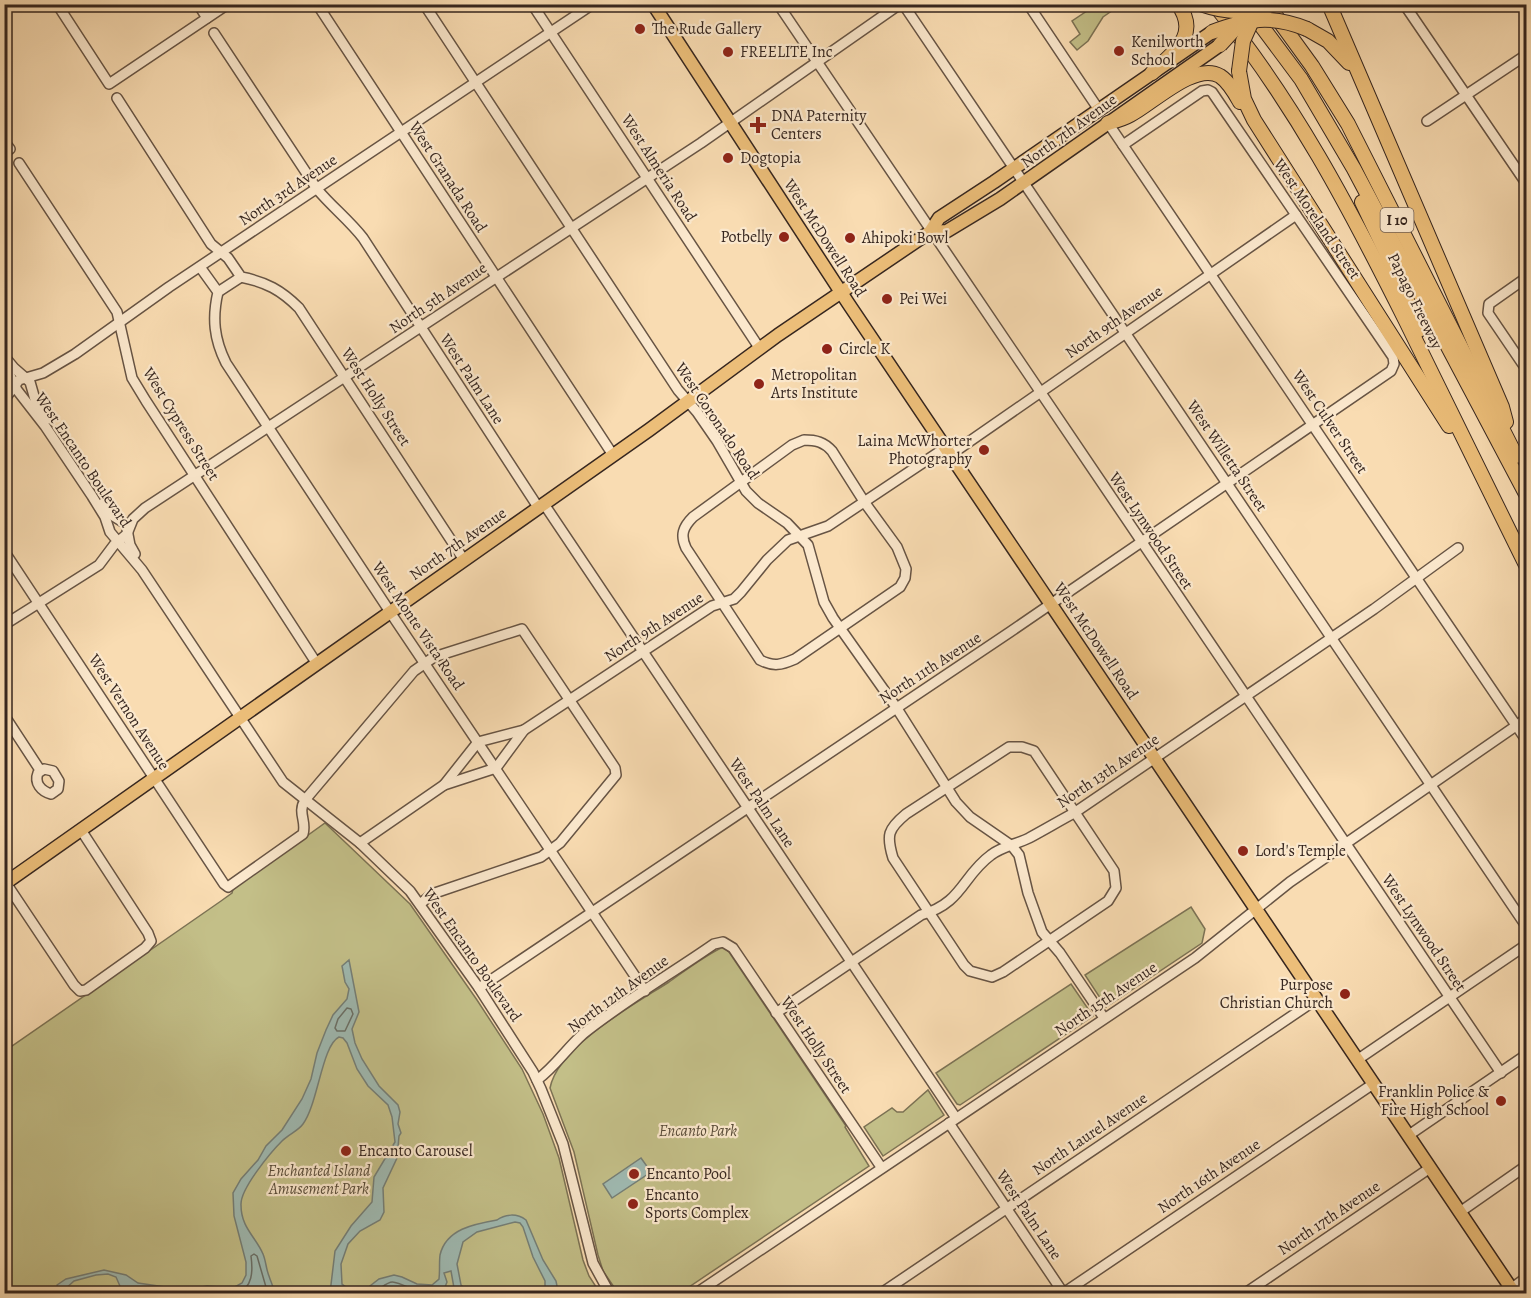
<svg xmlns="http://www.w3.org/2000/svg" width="1531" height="1298" font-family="Alegreya,serif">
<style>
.green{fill:#c3bf88;stroke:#7c7254;stroke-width:1.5}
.water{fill:#9fbab2;stroke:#757f77;stroke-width:1.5}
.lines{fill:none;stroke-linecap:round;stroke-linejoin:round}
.shore{stroke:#6a7068;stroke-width:1.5}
.minor-casing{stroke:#675444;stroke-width:12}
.major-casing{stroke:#36261f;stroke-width:15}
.highway-casing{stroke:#36261f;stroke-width:16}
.minor{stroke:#fbe8cd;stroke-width:9}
.major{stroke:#ecbe79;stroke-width:12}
.highway{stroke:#ecbe79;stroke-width:14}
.highway-bridge-casing{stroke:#36261f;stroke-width:16;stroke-linecap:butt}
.highway-bridge{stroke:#ecbe79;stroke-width:14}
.poi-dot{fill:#8f2418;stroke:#fbe8cd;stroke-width:2}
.labels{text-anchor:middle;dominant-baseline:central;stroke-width:4.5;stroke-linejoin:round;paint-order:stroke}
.shield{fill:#fbe8cd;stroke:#716053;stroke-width:1.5}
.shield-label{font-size:15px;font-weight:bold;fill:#36261f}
.poi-label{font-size:16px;fill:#36261f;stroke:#fbe8cd;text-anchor:start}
.street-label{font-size:16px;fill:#36261f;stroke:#fbe8cd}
.park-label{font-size:16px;font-style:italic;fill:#594c39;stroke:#fbe8cd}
</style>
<rect width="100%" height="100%" fill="#f9dcb2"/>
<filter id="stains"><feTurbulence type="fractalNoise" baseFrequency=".00333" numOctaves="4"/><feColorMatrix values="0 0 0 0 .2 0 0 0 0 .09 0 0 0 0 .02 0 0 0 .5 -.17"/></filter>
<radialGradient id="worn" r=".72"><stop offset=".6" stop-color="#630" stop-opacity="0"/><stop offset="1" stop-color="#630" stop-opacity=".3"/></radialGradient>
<g class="green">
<polygon points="1096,5 1119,6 1103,17 1088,41 1077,50 1070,42 1080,34 1072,21"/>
<polygon points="325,823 410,904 477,1000 522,1069 543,1114 559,1158 583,1260 589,1276 600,1293 5,1294 5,1051 221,901 232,893 233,889"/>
<polygon points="1191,907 1205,929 1202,943 1106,1007 1085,975"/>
<path d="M723,947L729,952L846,1126L845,1127L869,1166L680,1293H618L603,1271L598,1255L574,1152L550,1088C558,1046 635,1004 669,982C686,970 704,956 723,947Z"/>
<polygon points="1071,984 1093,1016 960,1105 957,1104 936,1073"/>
<polygon points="928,1090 944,1115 883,1156 864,1127 892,1108 897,1112 903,1112"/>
</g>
<g class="water">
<path d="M349,960L359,1012L352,1029L355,1043L362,1059L379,1086L398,1105L400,1112L398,1124L401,1133L399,1136L397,1158L383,1188L384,1212L380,1220L360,1231L348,1244L341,1264L342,1284L346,1287L366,1289L379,1279L394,1275L402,1277L417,1284L432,1285L439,1279C440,1271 439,1263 440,1255C446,1229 474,1224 497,1220C505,1214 517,1213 526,1220L543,1260L556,1281L557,1286L554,1293H540L545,1287V1281L533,1257L523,1227L520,1223L515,1222L477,1232L463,1242L457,1264L461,1285L469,1293H460L454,1288L451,1271L444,1273L447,1282L445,1287L452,1293H442L436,1290L424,1294L330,1293L335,1251L351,1226L372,1202L374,1177L395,1142L392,1117L388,1105L368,1086L357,1069L347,1043L343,1038L339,1037C322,1045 318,1104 303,1124C298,1131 289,1134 282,1141C271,1152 240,1189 241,1205C241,1228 256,1237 263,1254C266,1261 266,1269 269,1276C271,1283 274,1286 274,1293H123L116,1277L108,1274L96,1275L74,1281L63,1291L58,1290L57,1285L66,1279L104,1270L126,1275L138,1283L172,1288L191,1289L207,1286L233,1288L242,1283L246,1275V1262L234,1216L233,1193L241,1179L258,1160L266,1146L282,1130L302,1099L311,1079L317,1053L326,1030L333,1015L347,999L349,989L345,982L342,966Z"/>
<polygon points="641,1158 651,1172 612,1198 603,1184"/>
</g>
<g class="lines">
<g class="shore">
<polygon points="347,1008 351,1009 353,1014 345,1031 337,1031 335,1028 338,1019"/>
<path d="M237,1294C253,1287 253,1271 251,1256L254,1254L257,1256L268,1294"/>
<path d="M372,1294C392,1281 387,1278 410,1288C417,1291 423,1290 428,1294"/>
</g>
<g class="minor-casing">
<g id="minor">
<polyline points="57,4 109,84 228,4"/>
<polyline points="198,4 207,18"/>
<polyline points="317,4 613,455"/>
<polyline points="424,4 678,390 697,412 717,441 746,491 758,503 787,523 808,545 824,602 833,618 896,707 956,802 970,817 1012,846 1019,855 1028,893 1042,932 1060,953 1104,1018"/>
<polyline points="532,4 760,349"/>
<polyline points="778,4 1501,1073"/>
<polyline points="903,4 1526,926"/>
<polyline points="1028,4 1099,110"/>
<polyline points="1404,4 1526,183"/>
<path d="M214,33L317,189C331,206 349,220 363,238L538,507"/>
<path d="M117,98L211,244L228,258L241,277C266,282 281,290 299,308L464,560"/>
<polyline points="1427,121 1526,55"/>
<polyline points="1108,123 1526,740"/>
<polyline points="4,141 10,149 4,153"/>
<polyline points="19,163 117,312 132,378 146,401 317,664"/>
<path d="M200,267L218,292C212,318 214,339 226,363L396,621L645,991"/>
<polyline points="1526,278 1489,304 1488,313 1526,369"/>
<polyline points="218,292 241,277"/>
<polyline points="4,356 14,368 30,382 36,403 47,419"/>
<polyline points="4,363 17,390 45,426 92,496 105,517 110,532 142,570 283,782 360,843 410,891 479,988 533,1072 541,1089 563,1144 593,1263 610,1294"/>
<polyline points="4,400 19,380 43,373 75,354 169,287 593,4"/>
<path d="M804,440C816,440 824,442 832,451L865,503L897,547L906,569L905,578L900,587L795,659C781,665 774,667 760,660L686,548C680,535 683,527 693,517L792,445Z"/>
<polyline points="950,455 1296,215"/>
<polyline points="103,503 113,516 126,524 130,545 135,554"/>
<polyline points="544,504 956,1118"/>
<path d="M4,551L224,884L228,887L303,834C307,821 297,813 305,800L414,671L434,657L522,629L615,768L616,775L560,843L541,857L432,894L420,904"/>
<polyline points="4,625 99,565 114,545 127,534 133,519 145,508 701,143 900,4"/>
<polyline points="4,715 40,770"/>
<path d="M1009,747H1022L1034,751L1114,871L1116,888L1108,901L1003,972L992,977L970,971L964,965L893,858C886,835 888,829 906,814Z"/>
<path d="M44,769L53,771L59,781L58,789L51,794C41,791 34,783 38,773Z"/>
<polyline points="444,785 478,742 524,730 712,606 734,599 741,592 767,560 788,540 828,526 945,448"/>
<polyline points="360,843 444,785 496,768 524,730"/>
<polyline points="4,880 74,985 80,991 86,990 145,948 151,941 148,933 81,830"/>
<polyline points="479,988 1010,632 1391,371 1394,364 1393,357 1212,92 1208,90 1202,91 1123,145"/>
<path d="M776,1013L921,915C963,903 962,876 991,855C1001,847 1017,844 1029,838C1044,830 1059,821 1074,813L1374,609L1458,548"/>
<polyline points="4,1044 4,1047"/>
<polyline points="1357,1060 1526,945"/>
<path d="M537,1080C555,1067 567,1048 583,1034C624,1001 671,974 714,944L723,942L733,948L881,1167"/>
<polyline points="949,1123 1064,1294"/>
<polyline points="1409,1135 1526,1055"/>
<polyline points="1460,1212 1526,1166"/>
<polyline points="1512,1288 1526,1278"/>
<polyline points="695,1294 1195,958 1290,882 1526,719"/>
<polyline points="880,1294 1317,999"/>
<polyline points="1062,1294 1373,1084"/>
<polyline points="1244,1294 1430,1168"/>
</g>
</g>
<g class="major-casing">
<g id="major">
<polyline points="653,4 848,303 1515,1294"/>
<polyline points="930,232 947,231 1000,199 1220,45"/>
<polyline points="4,884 649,430 778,335 930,232 939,218 994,182 1212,32"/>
</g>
</g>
<g class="highway-casing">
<g id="highway">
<path d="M1214,4C1294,102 1349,207 1405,319C1446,401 1486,483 1526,565"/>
<polyline points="1267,4 1312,66 1348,124 1516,456"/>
<polyline points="1329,4 1502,407 1506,422"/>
<polyline points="1251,12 1301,79 1354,169 1526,494"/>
<polyline points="1307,29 1328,41 1349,63"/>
<polyline points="1239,71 1244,99 1254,120 1449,426"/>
<path d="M1152,73C1172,53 1201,36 1178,4"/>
<path d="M1108,123C1115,121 1123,119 1130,115C1152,104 1195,61 1220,76C1229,82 1235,93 1240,102"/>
<polyline points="1362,202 1395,271 1419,330"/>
</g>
</g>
<use href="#minor" class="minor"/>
<use href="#major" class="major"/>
<use href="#highway" class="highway"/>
<g class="highway-bridge-casing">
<g id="highway-bridge">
<path d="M1200,4C1229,14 1246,13 1275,4"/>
<path d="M1212,32C1247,19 1271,14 1307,29"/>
<polyline points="1220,45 1241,22"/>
<polyline points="1239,71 1243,41 1255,14"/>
</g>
</g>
<use href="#highway-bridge" class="highway-bridge"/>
</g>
<g class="poi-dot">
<circle cx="640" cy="29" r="6"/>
<circle cx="1119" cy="51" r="6"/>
<circle cx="728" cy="52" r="6"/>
<path d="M755 116h6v6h6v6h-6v6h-6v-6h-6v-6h6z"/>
<circle cx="728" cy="158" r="6"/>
<circle cx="784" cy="237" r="6"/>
<circle cx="850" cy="238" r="6"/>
<circle cx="887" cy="299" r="6"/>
<circle cx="827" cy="349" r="6"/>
<circle cx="759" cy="384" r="6"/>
<circle cx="984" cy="450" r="6"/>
<circle cx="1243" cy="851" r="6"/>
<circle cx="1345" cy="994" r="6"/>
<circle cx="1501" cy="1101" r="6"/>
<circle cx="346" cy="1151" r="6"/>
<circle cx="634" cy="1174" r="6"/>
<circle cx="633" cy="1204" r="6"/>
</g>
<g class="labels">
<rect class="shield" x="1380.5" y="208" width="33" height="24" rx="4.5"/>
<g class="shield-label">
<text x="1397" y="220">I 10</text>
</g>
<g class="poi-label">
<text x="652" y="29">The Rude Gallery</text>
<text x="1131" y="42">Kenilworth<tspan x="1131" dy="18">School</tspan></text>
<text x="740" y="52">FREELITE Inc</text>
<text x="771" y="116">DNA Paternity<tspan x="771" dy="18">Centers</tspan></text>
<text x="740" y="158">Dogtopia</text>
<text x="772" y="237" text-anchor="end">Potbelly</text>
<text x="862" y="238">Ahipoki Bowl</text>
<text x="899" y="299">Pei Wei</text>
<text x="839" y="349">Circle K</text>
<text x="771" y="375">Metropolitan<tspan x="771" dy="18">Arts Institute</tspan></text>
<text x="972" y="441" text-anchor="end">Laina McWhorter<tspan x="972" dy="18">Photography</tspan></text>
<text x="1255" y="851">Lord's Temple</text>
<text x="1333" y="985" text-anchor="end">Purpose<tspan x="1333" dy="18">Christian Church</tspan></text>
<text x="1489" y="1092" text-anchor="end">Franklin Police &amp;<tspan x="1489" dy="18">Fire High School</tspan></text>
<text x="358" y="1151">Encanto Carousel</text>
<text x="646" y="1174">Encanto Pool</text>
<text x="645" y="1195">Encanto<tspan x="645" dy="18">Sports Complex</tspan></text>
</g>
<g class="street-label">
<text transform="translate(1069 131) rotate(-36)">North 7th Avenue</text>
<text transform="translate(659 168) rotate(57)">West Almeria Road</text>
<text transform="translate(448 177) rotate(57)">West Granada Road</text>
<text transform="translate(288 190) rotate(-34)">North 3rd Avenue</text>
<text transform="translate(1317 219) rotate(56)">West Moreland Street</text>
<text transform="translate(825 238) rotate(57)">West McDowell Road</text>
<text transform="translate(438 298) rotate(-34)">North 5th Avenue</text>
<text transform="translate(1415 301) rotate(64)">Papago Freeway</text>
<text transform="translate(1114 322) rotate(-35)">North 9th Avenue</text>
<text transform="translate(472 379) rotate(57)">West Palm Lane</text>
<text transform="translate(376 397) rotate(57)">West Holly Street</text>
<text transform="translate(717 421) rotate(56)">West Coronado Road</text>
<text transform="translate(1330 422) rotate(56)">West Culver Street</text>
<text transform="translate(181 424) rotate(58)">West Cypress Street</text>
<text transform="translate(1227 456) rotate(56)">West Willetta Street</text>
<text transform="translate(83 460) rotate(56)">West Encanto Boulevard</text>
<text transform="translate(1151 531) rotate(56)">West Lynwood Street</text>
<text transform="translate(458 544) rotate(-35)">North 7th Avenue</text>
<text transform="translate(418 626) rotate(56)">West Monte Vista Road</text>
<text transform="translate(654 627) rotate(-33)">North 9th Avenue</text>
<text transform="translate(1096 641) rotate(56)">West McDowell Road</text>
<text transform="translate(930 668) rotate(-33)">North 11th Avenue</text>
<text transform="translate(129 712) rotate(57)">West Vernon Avenue</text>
<text transform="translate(1108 771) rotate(-34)">North 13th Avenue</text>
<text transform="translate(762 803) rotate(56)">West Palm Lane</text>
<text transform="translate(1424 933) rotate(56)">West Lynwood Street</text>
<text transform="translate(472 955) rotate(55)">West Encanto Boulevard</text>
<text transform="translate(618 994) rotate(-36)">North 12th Avenue</text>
<text transform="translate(1106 999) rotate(-34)">North 15th Avenue</text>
<text transform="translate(816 1045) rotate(56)">West Holly Street</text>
<text transform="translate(1090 1134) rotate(-34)">North Laurel Avenue</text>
<text transform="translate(1209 1176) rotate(-34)">North 16th Avenue</text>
<text transform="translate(1029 1215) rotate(56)">West Palm Lane</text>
<text transform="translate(1329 1218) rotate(-34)">North 17th Avenue</text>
</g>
<g class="park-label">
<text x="698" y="1131">Encanto Park</text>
<text x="319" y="1171">Enchanted Island<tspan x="319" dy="18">Amusement Park</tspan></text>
</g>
</g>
<rect width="1531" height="1298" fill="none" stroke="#f9dcb2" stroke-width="24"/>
<rect x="6" y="6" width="1519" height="1286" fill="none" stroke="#36261f" stroke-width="3"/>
<rect x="12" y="12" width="1507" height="1274" fill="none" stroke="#36261f" stroke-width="1.5"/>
<rect width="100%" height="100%" filter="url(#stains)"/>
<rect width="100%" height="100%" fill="url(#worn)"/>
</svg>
